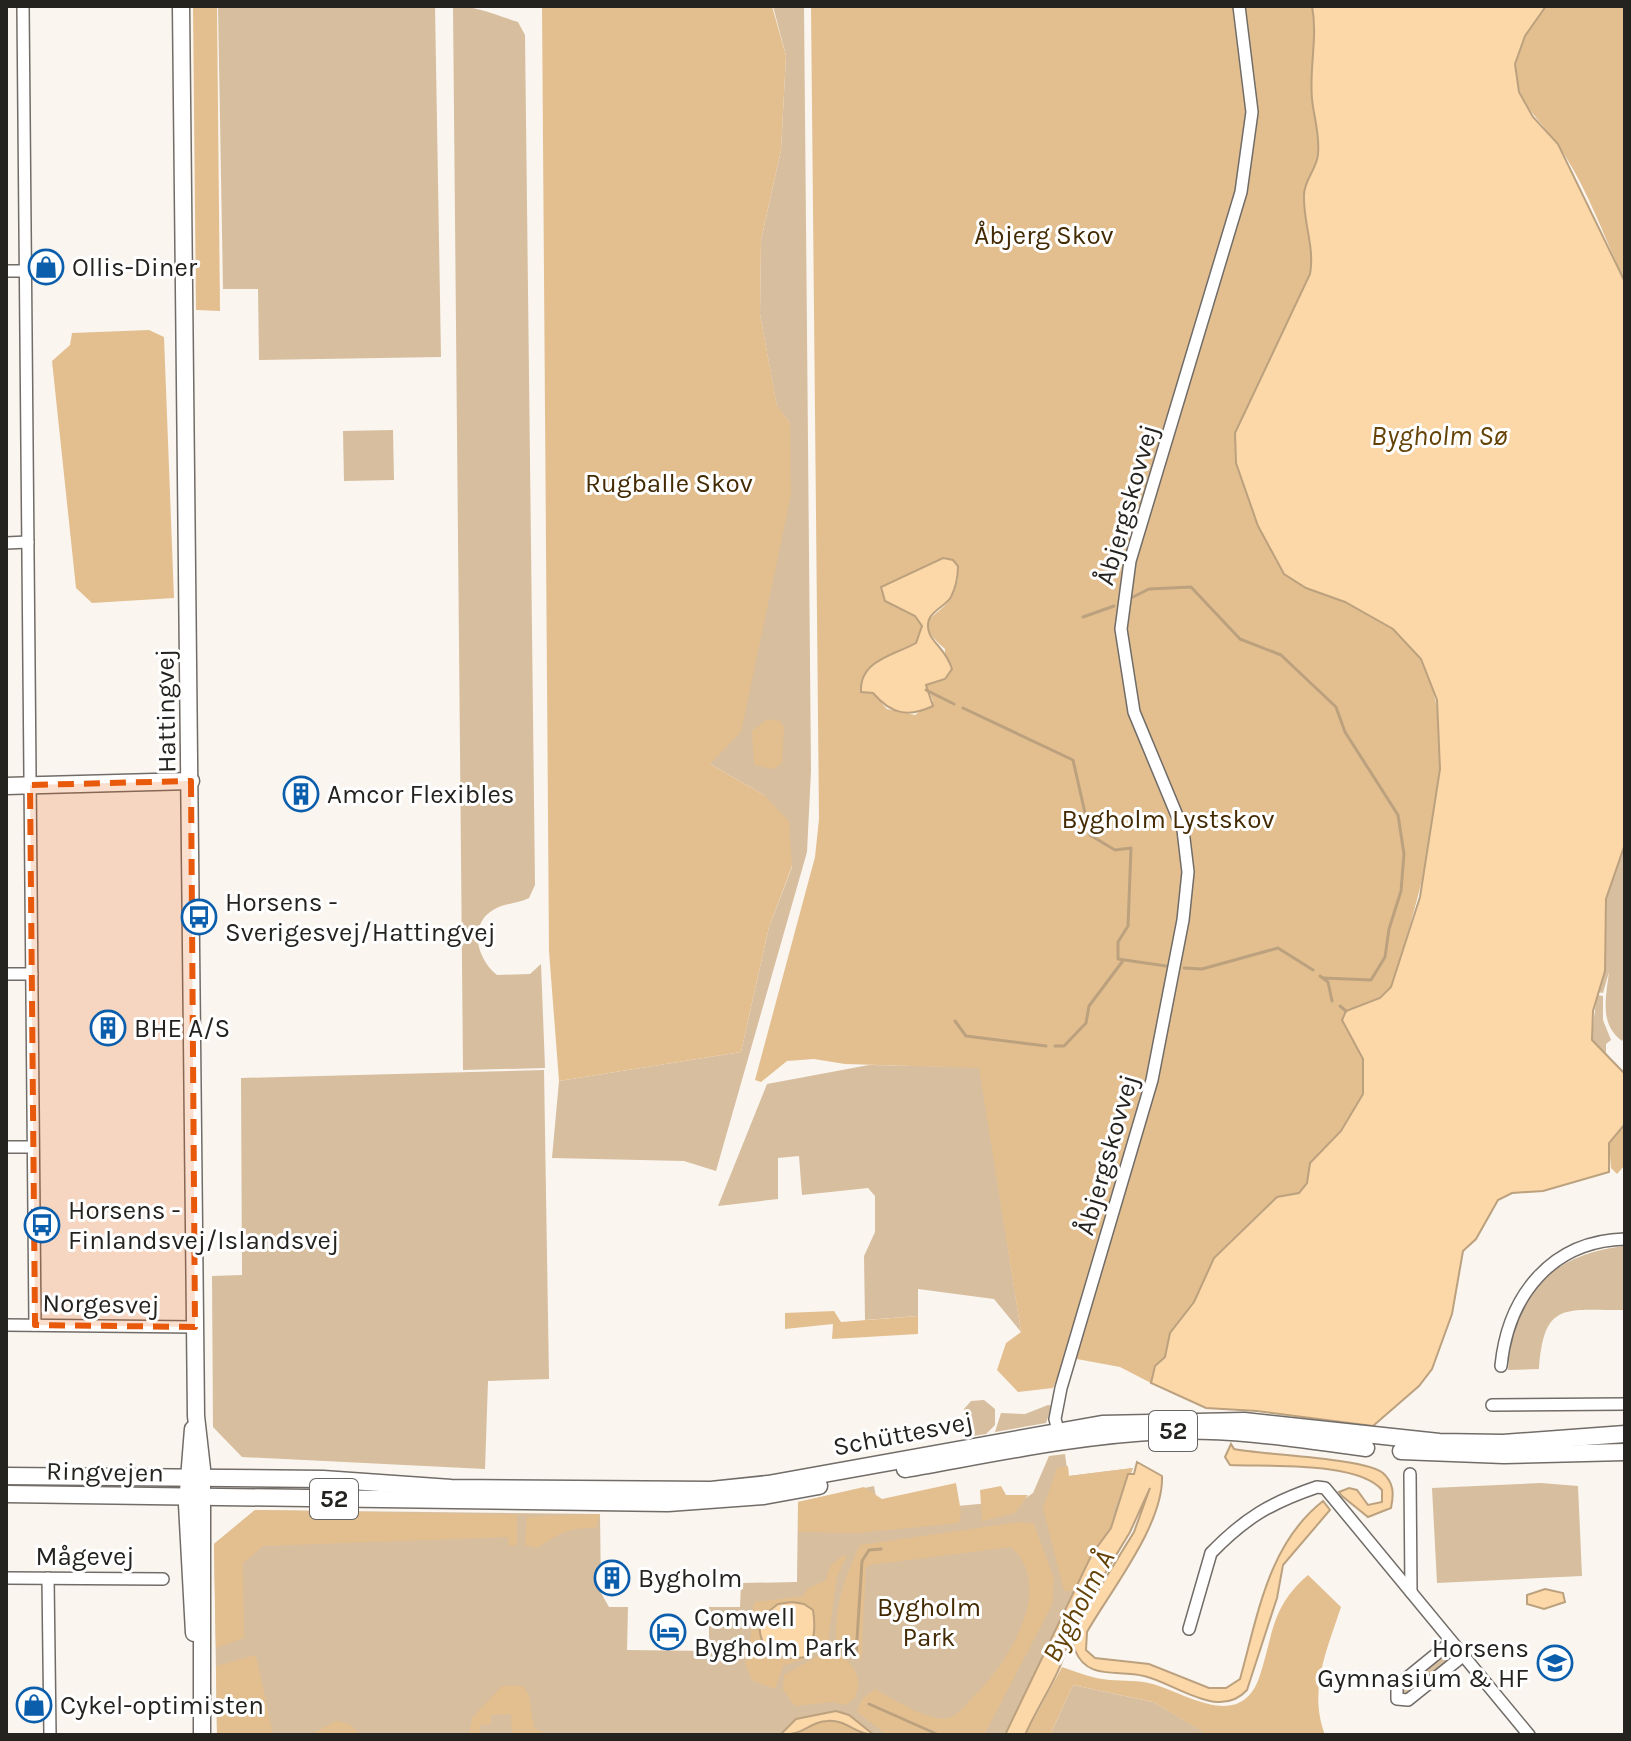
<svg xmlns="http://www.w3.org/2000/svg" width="1631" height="1741" font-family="Karla,sans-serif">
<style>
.green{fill:#d7be9e}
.forest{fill:#e3bf90;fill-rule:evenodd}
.water{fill:#fcd7a8;stroke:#bca17f;stroke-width:2}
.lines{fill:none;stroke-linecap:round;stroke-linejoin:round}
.stream{stroke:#bca17f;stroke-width:3}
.street-casing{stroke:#716c67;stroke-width:14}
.secondary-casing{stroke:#716c67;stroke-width:19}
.primary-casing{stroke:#716c67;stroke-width:19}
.street{stroke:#fff;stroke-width:11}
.secondary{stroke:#fff;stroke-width:16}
.primary{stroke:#fff;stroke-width:16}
.marked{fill:#e8590c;fill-opacity:0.2;stroke:#e8590c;stroke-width:6;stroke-dasharray:16 10;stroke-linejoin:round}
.labels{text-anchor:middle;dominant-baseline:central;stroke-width:6;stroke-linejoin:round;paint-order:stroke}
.shield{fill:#fff;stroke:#666563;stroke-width:2}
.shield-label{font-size:24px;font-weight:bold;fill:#252320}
.park-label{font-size:26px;fill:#432a03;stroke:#fff}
.poi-label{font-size:26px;fill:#252320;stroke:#fff;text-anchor:start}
.street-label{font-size:26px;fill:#252320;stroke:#fff}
.water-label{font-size:28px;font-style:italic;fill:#654206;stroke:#fff}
</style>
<rect width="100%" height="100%" fill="#faf5ef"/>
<g class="green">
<polygon points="218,6 435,6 441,357 259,360 258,289 223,289"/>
<path d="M453,6C476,6 496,15 518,22L525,35L535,885L529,898C517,904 504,903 493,910C467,926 478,960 497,975L530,974L541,964L545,1068L463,1070Z"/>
<polygon points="773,6 804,6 811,771 807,852 716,1171 684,1161 552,1158 559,1081 741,1052 769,927 792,867 764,795 710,764 790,423 777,407 760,314 761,240 781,150 786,56"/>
<polygon points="393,430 394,480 344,481 343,431"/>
<path d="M1625,844V1035L1622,1041C1599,1024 1606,997 1609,972L1603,993L1597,992L1605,971L1606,899Z"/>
<polygon points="1597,995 1603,996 1603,1020 1611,1040 1606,1044 1606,1056 1591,1040"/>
<polygon points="869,1065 980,1067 1021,1332 994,1299 918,1289 918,1316 865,1320 864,1256 875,1232 875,1196 868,1188 802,1195 799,1156 778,1158 778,1199 718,1206 767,1084"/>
<polygon points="544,1070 549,1379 488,1381 485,1469 242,1457 213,1427 212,1276 242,1275 241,1078"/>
<path d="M1625,1246L1623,1310C1563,1310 1544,1302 1539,1369L1508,1370C1513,1295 1550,1254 1625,1246Z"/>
<polygon points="984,1400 995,1409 995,1425 986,1434 967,1437 970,1428 963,1433 964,1409 971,1401"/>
<polygon points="1048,1405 1052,1406 1046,1423 995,1432 1001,1413 1025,1414"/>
<polygon points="1065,1454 1068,1476 1133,1468 1111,1528 1092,1554 1005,1735 217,1735 214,1544 255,1510 600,1514 601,1593 609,1607 628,1607 627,1650 709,1651 709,1607 740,1607 741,1583 797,1582 798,1502 874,1486 879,1513 1023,1500 1033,1493 1049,1456"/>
<polygon points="1541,1483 1578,1486 1582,1576 1437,1583 1432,1488"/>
<polygon points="1448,1651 1453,1657 1402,1697 1400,1691"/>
<polygon points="1073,1685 1153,1702 1203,1731 1202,1735 1050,1735"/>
</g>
<g class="forest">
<polygon points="193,6 217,6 220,311 196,310"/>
<polygon points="542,6 772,6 786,56 781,150 761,240 760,314 777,406 790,423 791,495 741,732 710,764 764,795 789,821 792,866 769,927 741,1052 559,1081 549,951"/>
<path d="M811,6H1312C1318,37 1309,68 1312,99C1314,118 1320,135 1318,154C1317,169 1304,180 1304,195C1303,223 1315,247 1310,274L1306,588C1345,602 1401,621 1422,661C1466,745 1419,901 1391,987L1380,998L1346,1011L1342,1020L1363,1059V1094L1341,1131L1310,1163L1307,1183L1299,1193L1276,1198L1214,1258L1194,1302L1170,1333L1165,1358L1155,1366L1151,1383L1120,1367L1066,1357L1053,1388L1018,1392L997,1370L1006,1343L1021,1332L979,1068L845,1064L814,1059L787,1061L761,1082L755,1080L815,857L819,819ZM943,558L958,579C956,585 954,592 951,598C935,621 910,618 945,649V679L926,685L933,701L915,715L887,709L873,693L860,688C874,654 889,659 916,643L922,626L915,616L893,606L881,587Z"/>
<path d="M1546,6H1625V282C1604,237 1586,184 1557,144C1539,118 1514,101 1516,65C1517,45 1533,20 1546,6Z"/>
<polygon points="149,330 164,337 174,598 92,603 76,588 52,361 70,345 72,333"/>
<polygon points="767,719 780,721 784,727 782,763 774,769 754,765 752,731"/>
<polygon points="1625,1124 1625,1165 1617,1174 1611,1168 1609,1143"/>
<polygon points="834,1311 841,1322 918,1316 918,1334 832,1339 833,1324 785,1329 785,1313"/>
<polygon points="1068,1466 1069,1476 1133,1468 1114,1509 1111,1528 1092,1554 1075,1591 1064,1591 1043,1508 1057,1468"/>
<polygon points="956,1483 961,1512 959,1523 858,1533 798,1532 798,1502 864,1487 882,1499"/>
<polygon points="1001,1486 1006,1495 1028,1495 1015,1513 982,1521 980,1490"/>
<polygon points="255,1510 517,1515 517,1545 509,1546 508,1537 263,1546 243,1563 244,1638 216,1648 214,1544"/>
<path d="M600,1514L596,1528C565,1528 562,1533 537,1548L525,1545L527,1517Z"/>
<path d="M1020,1522L1034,1524L1054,1579L1052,1605L984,1735H887L857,1712L862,1699L875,1689C891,1698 931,1723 949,1718C958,1715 966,1704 972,1698C1006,1666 1057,1588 1011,1547L870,1565L866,1568L861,1660L836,1642C835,1605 844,1578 860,1545Z"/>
<path d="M843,1555L847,1556L837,1576L828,1641L809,1657L783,1666L775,1689L752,1680L745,1663C756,1639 747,1616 755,1602L803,1596L807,1589L826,1580L830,1566ZM760,1618L816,1626L814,1634L769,1654L759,1631Z"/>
<path d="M1308,1575L1341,1607C1327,1650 1308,1690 1325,1735H1202V1731L1153,1702L1073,1685L1050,1735H1025L1062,1667C1077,1672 1093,1679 1110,1680C1124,1681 1138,1680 1153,1684C1187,1694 1240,1731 1259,1678C1274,1634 1270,1608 1308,1575Z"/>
<path d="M831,1648C850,1662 865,1672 855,1698L846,1705L833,1702L795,1706L783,1690L784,1675Z"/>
<polygon points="256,1655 273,1735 217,1735 216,1666"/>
<polygon points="502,1686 523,1686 529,1695 534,1728 549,1735 512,1735 511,1714 491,1715 491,1724 480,1725 480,1735 469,1735 472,1718"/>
<polygon points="836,1711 849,1715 874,1735 780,1735 796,1719"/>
<polygon points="336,1721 349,1724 361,1735 310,1735"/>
</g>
<g class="water">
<path d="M1312,6H1546L1525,36L1515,64L1519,92L1533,117L1558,144L1625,282V844L1606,899L1605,971L1593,1011L1592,1040L1625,1074V1124L1609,1143V1172L1543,1191L1512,1193L1498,1200L1476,1239L1463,1251L1452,1314L1432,1369L1419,1386L1373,1426L1257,1411L1206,1408L1151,1383L1155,1366L1165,1357L1170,1333L1194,1302L1214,1258L1277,1197L1299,1193L1307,1183L1310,1163L1341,1131L1363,1094V1059L1342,1020L1346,1011L1380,998L1391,987L1420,897L1440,769L1437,700L1421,659L1393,629L1345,602L1306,588L1284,574L1258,526L1236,463L1235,433L1310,274C1315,247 1303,223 1304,195C1304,180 1317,169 1318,154C1320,135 1314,118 1312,99C1309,68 1318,37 1312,6Z"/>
<path d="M943,558L953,560L958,566C958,577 956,587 951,597C944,609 923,612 929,632C932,643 946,649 952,669L945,679L926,685L933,706C908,718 891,714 873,693L861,692C859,660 895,655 916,643L922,626L915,616L885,601L881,587Z"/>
<path d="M1231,1444L1234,1449C1263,1455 1366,1458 1383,1473C1394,1483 1394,1494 1391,1508L1368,1517L1342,1496L1339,1492L1349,1488L1357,1490L1368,1505L1382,1502V1490C1358,1461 1267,1467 1230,1465L1225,1457Z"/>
<path d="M1137,1462L1162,1476C1164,1524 1111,1590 1087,1632L1086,1650L1095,1658L1149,1664L1209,1688H1226L1240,1679C1258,1615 1268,1544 1323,1501L1330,1510L1283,1565L1277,1598L1247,1690C1219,1721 1175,1683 1144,1676C1118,1669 1087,1681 1075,1650C1071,1642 1072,1635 1076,1626L1134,1532L1150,1488L1130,1532L1071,1630C1064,1671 1042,1697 1025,1735H1005L1092,1554L1111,1528L1128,1474H1134Z"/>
<polygon points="1545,1589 1563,1593 1565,1602 1544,1609 1527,1604 1527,1595"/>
<path d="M792,1602L804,1604L813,1610C816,1628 814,1641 806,1657C777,1662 756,1650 760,1618L778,1604Z"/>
<path d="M836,1711L849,1715L874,1735C856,1735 846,1719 827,1721C808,1722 806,1735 780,1735L796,1719Z"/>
</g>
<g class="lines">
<g class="stream">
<polyline points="1131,598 1149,589 1191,587 1240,639 1281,655 1336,707 1345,732 1398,815 1404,854 1401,891 1389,929 1385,957 1371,980 1323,978"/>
<polyline points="1083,617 1114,606"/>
<polyline points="926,690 954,704"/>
<polyline points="963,708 1073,760 1090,835 1115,850 1131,848 1128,926 1118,942 1118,959 1166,966"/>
<polyline points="1184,968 1202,969 1278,948 1313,970"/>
<polyline points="1320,976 1328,982 1332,1001"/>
<polyline points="1340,1006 1346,1011"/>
<polyline points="955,1021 966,1036 1046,1046"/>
<polyline points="1055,1046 1064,1046 1086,1023 1089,1006 1122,962"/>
<polyline points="856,1655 862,1561 869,1550 881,1549"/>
<polyline points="869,1704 939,1735"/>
</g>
<g class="street-casing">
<g id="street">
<polyline points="23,6 35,1325"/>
<polyline points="6,271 26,271"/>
<polyline points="6,543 28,542"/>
<polyline points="6,974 32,974"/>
<polyline points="6,1147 33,1147"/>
<polyline points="6,1325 195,1327"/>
<path d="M1501,1366C1508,1296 1551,1241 1625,1239"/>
<polyline points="1492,1405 1625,1404"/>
<polyline points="1058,1430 1055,1419 1061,1388 1152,1080 1183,920 1188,872 1183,830 1134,712 1121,629 1130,561 1241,192 1252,112 1239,6"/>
<polyline points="1410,1474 1411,1592"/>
<polyline points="6,1578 163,1579"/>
<polyline points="48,1578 50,1735"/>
<path d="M1189,1629L1211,1553C1245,1518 1270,1503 1317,1487L1325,1488L1529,1735"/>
<polyline points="1451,1642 1397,1686 1397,1699 1408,1700 1464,1655"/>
</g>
</g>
<g class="secondary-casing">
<g id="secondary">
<polyline points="181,6 196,1416 202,1469 202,1735"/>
<polyline points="6,786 191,781"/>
<polyline points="193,1429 187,1504 194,1633"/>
</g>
</g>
<g class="primary-casing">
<g id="primary">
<polyline points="1401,1451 1504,1455 1625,1452"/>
<path d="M905,1469C991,1454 1077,1435 1165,1431C1232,1428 1299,1439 1366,1448"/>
<polyline points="6,1476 323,1479 451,1488 711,1490 768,1484 1102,1424 1244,1421 1439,1442 1503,1443 1625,1434"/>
<polyline points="6,1494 668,1503 764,1496 819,1486"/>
</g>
</g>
<use href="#street" class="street"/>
<use href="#secondary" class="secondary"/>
<use href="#primary" class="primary"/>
</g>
<path class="marked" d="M191,781L195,1327L35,1325L30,785Z"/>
<defs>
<g id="shop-ring" transform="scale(1.8)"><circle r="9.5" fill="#fff" stroke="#0b5eac" stroke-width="1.5"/><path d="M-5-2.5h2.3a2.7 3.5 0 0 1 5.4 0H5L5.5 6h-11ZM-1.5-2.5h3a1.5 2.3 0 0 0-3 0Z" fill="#0b5eac"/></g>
<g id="building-ring" transform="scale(1.8)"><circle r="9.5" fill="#fff" stroke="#0b5eac" stroke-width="1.5"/><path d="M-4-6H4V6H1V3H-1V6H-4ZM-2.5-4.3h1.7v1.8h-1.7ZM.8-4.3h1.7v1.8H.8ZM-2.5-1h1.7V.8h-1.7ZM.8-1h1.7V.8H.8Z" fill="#0b5eac"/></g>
<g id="bus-ring" transform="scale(1.8)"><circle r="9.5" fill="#fff" stroke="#0b5eac" stroke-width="1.5"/><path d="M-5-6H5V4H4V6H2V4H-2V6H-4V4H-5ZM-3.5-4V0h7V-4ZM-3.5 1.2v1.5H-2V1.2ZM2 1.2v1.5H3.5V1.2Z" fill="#0b5eac"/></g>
<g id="hotel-ring" transform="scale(1.8)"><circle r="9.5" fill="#fff" stroke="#0b5eac" stroke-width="1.5"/><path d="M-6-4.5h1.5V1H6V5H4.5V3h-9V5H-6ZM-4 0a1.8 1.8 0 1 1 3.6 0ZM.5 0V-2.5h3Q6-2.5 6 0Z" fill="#0b5eac"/></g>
<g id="university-ring" transform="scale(1.8)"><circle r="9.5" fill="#fff" stroke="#0b5eac" stroke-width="1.5"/><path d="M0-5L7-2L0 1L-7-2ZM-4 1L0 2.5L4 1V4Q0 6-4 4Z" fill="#0b5eac"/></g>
</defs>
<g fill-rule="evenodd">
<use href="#shop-ring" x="46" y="267"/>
<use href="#building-ring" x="301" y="794"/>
<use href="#bus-ring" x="199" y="917"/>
<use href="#building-ring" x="108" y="1028"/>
<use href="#bus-ring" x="42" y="1225"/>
<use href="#building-ring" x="612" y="1578"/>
<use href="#hotel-ring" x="668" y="1632"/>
<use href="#university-ring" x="1555" y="1663"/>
<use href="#shop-ring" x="34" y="1705"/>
</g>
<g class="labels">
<g class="shield">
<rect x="1149" y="1411" width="48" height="40" rx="6"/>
<rect x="310" y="1479" width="48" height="40" rx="6"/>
</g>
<g class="shield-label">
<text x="1173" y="1431">52</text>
<text x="334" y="1499">52</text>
</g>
<g class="park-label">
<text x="1044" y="235">Åbjerg Skov</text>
<text x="669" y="483">Rugballe Skov</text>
<text x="1168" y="819">Bygholm Lystskov</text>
<text x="929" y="1607">Bygholm<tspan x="929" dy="30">Park</tspan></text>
</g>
<g class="poi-label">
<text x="72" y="267">Ollis-Diner</text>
<text x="327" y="794">Amcor Flexibles</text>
<text x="225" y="902">Horsens -<tspan x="225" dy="30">Sverigesvej/Hattingvej</tspan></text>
<text x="134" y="1028">BHE A/S</text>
<text x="68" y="1210">Horsens -<tspan x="68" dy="30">Finlandsvej/Islandsvej</tspan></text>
<text x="638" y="1578">Bygholm</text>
<text x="694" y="1617">Comwell<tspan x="694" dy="30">Bygholm Park</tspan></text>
<text x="1529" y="1648" text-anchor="end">Horsens<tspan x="1529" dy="30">Gymnasium &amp; HF</tspan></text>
<text x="60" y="1705">Cykel-optimisten</text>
</g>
<g class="street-label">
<text transform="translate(1127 505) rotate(-74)">Åbjergskovvej</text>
<text transform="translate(166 711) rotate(-91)">Hattingvej</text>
<text transform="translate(1107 1155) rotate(-74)">Åbjergskovvej</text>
<text transform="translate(101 1304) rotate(1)">Norgesvej</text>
<text transform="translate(903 1434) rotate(-11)">Schüttesvej</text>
<text transform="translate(105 1472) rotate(1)">Ringvejen</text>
<text x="85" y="1556">Mågevej</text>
</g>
<g class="water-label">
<text x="1439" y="435">Bygholm Sø</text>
<text transform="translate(1078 1606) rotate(-62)">Bygholm Å</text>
</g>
</g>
<rect width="1631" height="1741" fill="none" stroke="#252320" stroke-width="16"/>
</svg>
